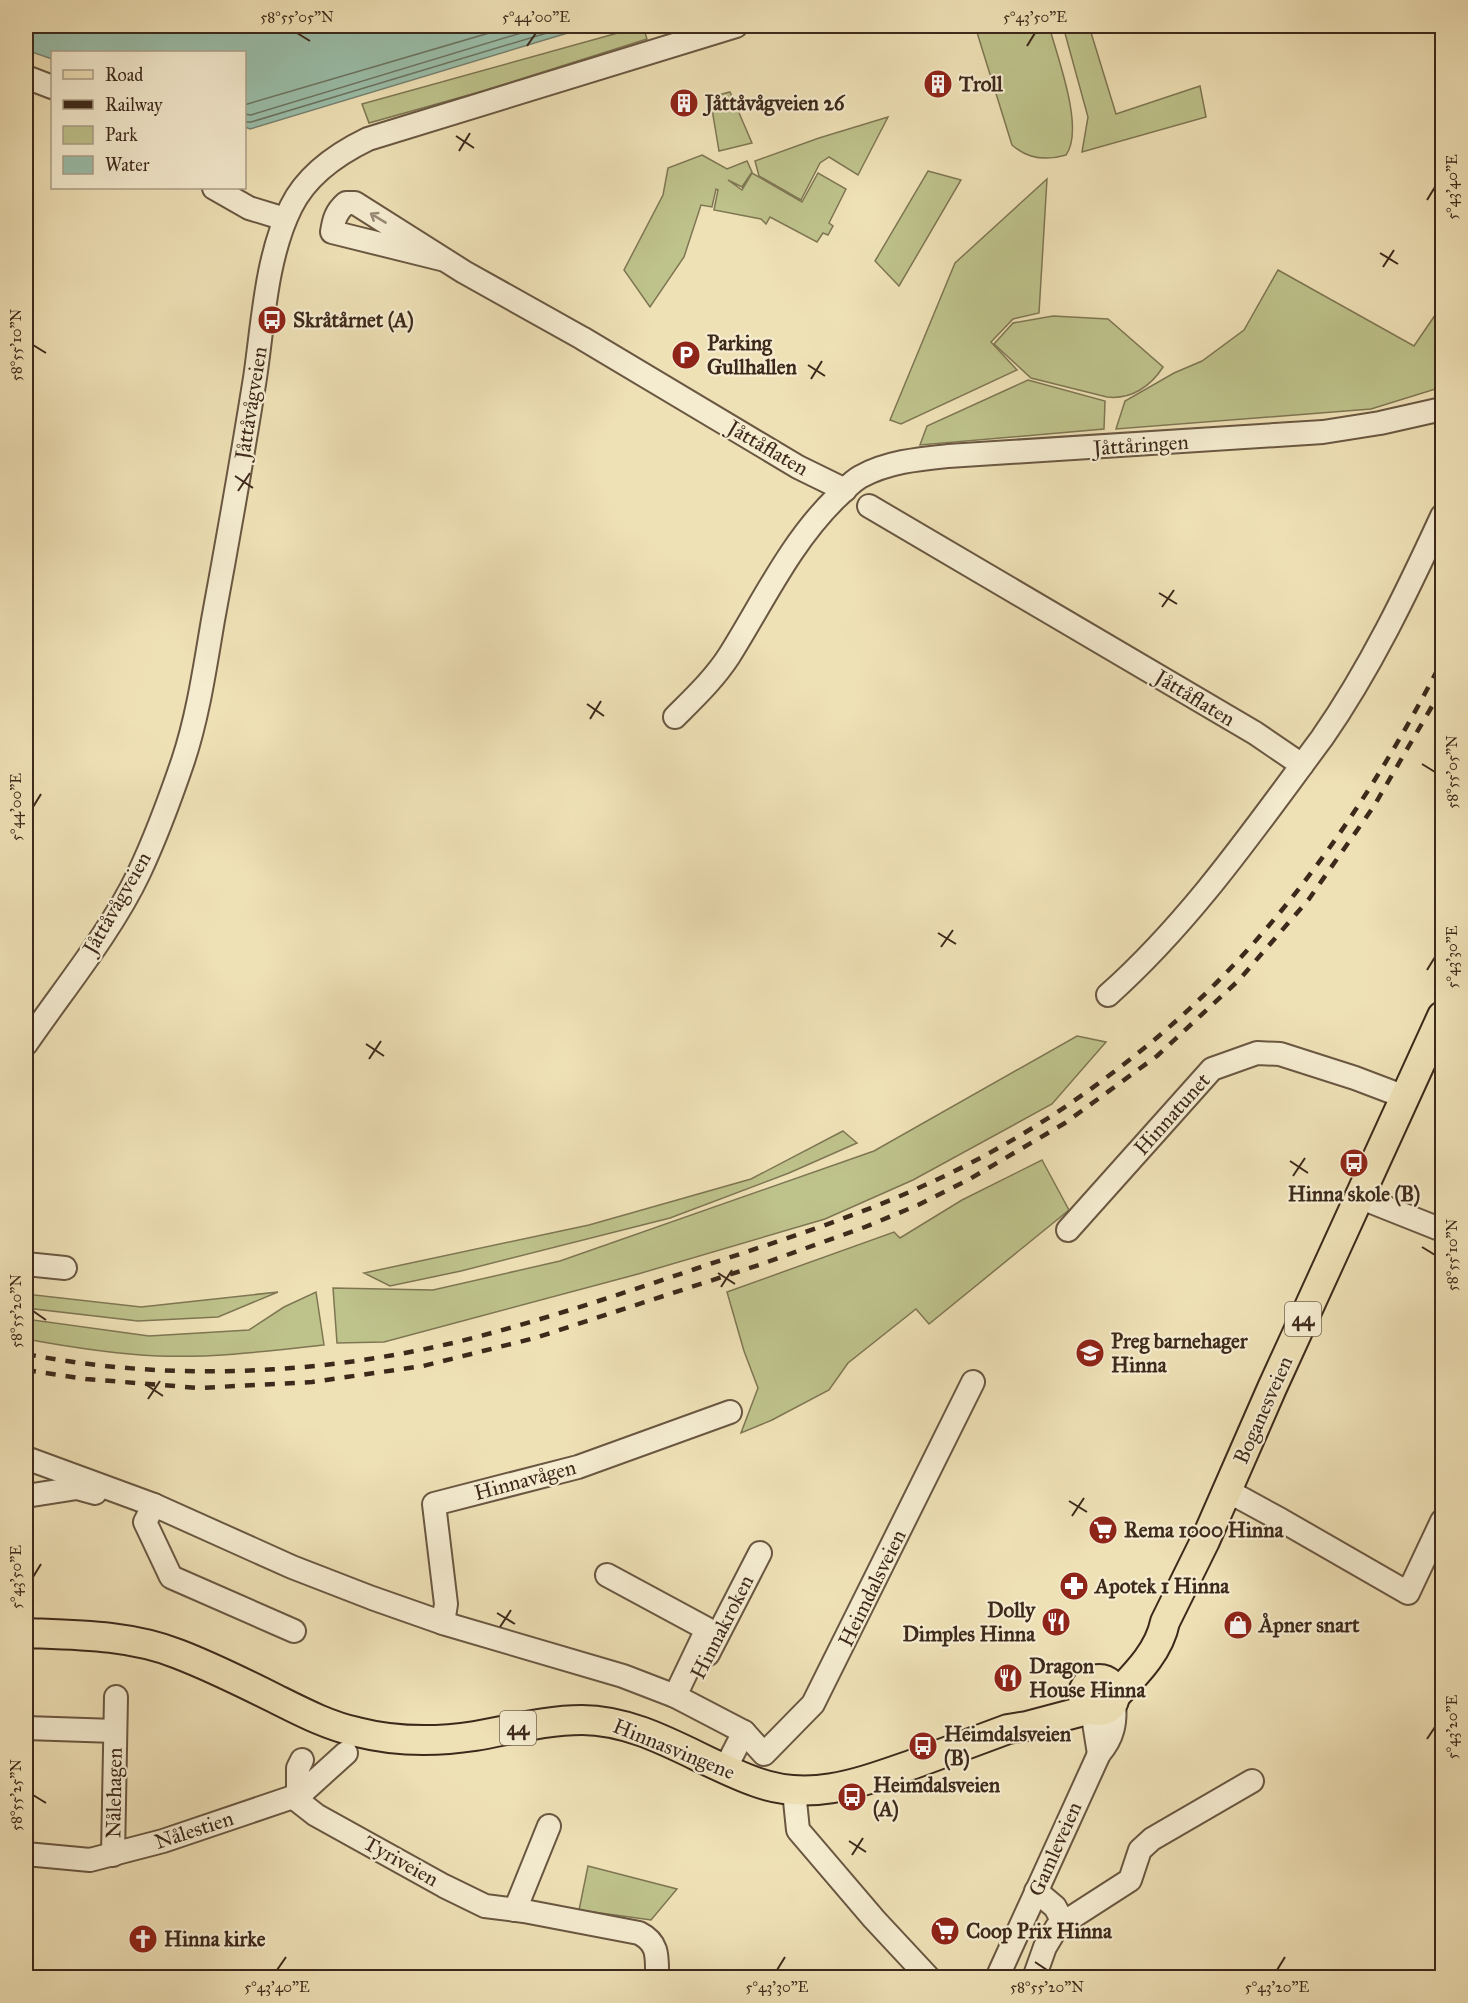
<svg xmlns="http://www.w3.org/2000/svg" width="1468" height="2003" font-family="'IM FELL Great Primer',serif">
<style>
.green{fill:#bec28b;stroke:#7e7653;stroke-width:1.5}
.water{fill:#9abeaa;stroke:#758271;stroke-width:1.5}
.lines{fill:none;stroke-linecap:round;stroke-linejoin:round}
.shore{stroke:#6c7462;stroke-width:1.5}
.minor-casing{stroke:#6a5742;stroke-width:26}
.major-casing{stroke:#3d291b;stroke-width:32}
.minor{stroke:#f5ecd0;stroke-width:22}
.major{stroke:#efe1b6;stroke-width:28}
.rail{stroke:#3d291b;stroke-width:4.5;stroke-dasharray:10 10;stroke-linecap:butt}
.oneway{stroke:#998a76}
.ticks{fill:none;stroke:#3d291b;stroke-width:2}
.labels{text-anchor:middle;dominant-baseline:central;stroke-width:4.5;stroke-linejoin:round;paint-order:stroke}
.shield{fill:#f5ecd0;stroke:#746451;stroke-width:1.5}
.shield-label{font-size:20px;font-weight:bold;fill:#3d291b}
.poi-label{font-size:21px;font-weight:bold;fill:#3d291b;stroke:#f5ecd0;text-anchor:start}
.street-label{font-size:21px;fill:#3d291b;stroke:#f5ecd0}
.neatline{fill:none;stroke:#3d291b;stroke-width:2}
.ticks-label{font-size:15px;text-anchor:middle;fill:#3d291b}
</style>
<rect width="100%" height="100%" fill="#efe1b6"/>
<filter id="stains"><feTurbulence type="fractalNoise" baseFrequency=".00333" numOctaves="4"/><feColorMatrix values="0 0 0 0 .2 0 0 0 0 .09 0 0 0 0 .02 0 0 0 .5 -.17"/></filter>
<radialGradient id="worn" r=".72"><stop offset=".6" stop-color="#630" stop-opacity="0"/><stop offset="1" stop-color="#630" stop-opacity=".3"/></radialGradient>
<g class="green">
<polygon points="643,26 647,39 483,91 369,123 362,104"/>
<path d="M975,26H1049C1057,56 1085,129 1066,155C1046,161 1028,159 1012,145Z"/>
<polygon points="1063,26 1089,26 1116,114 1200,86 1206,117 1082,152 1088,117"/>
<polygon points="730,92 752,143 719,151 710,97"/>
<polygon points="888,117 858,175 829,157 820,163 801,200 759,176 755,161 819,138"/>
<polygon points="702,155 727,169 747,161 752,172 742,187 728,180 742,190 752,173 802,202 818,173 846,189 829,223 833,226 828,235 823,233 817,242 770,217 766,224 761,219 714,210 718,190 716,189 712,207 701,205 684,257 650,307 624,270 663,195 668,168"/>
<polygon points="928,171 961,180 899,286 875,261"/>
<polygon points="1047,179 1039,313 1013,319 991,342 1017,370 901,424 890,420 955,263"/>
<polygon points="1278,270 1414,346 1442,305 1442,387 1371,409 1116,429 1125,401 1174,373 1202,361 1244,330"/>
<path d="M1053,316L1108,319L1163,367C1151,386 1131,400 1107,397L1031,378L994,344L1013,323Z"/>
<polygon points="1028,380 1105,401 1104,429 920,445 927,426"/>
<polygon points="1077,1036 1106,1042 1052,1104 913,1180 825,1219 638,1274 384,1342 337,1343 333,1288 433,1290 560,1261 874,1151"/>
<polygon points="843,1131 857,1143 789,1173 670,1218 461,1271 390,1286 364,1273 589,1225 751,1179"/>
<polygon points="1042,1160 1069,1210 929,1324 916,1309 848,1363 829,1390 772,1420 741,1433 758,1388 744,1351 727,1292 894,1232 900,1238 962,1200"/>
<polygon points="278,1292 218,1317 138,1321 26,1308 26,1294 141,1307"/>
<path d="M316,1292L324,1345C269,1351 214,1358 158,1356C114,1354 69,1347 26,1339V1319L149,1336L249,1330L284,1307Z"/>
<polygon points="588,1866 677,1889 651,1920 579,1910"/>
</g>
<polygon class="water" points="26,26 445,26 452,28 459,26 591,26 250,129 245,127 244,52 52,52 52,59 26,50"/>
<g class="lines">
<g class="shore">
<polyline points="244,105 513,26"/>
<polyline points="244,114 251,115 544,26"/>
<polyline points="244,122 251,122 570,26"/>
</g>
<g class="minor-casing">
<g id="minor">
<polyline points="26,77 52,87"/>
<polyline points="214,188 249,208 285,219"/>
<path d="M445,260L332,232C334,219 336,212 346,203H355L464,272L582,338L798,467L845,490"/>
<polyline points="869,506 1255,733 1302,765"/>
<path d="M675,717C695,697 714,679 729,656C763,602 790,543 836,498C844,491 851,482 860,477C887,462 918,459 948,456L1323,432L1380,423L1442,409"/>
<path d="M1108,995C1192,920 1255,828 1322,738C1370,669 1407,592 1442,516"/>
<path d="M26,1044C63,990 111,932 139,873C156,837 170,799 183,761C198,716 205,667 213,620C228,539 242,459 255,378C263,324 266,257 291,207C306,176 337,154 368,139L736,26"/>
<polyline points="1359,1197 1442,1230"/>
<polyline points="1068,1230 1212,1069 1257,1053 1280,1054 1355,1078 1405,1097"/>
<polyline points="26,1264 65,1268"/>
<polyline points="26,1458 154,1505 292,1567 372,1598 446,1624 623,1676 675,1696 744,1732 725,1769"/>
<polyline points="1226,1492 1237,1496 1281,1520 1408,1593 1442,1521"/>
<polyline points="26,1496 77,1488 95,1493"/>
<polyline points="154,1505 145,1522 171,1577 294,1631"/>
<polyline points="607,1575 707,1629 675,1696"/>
<polyline points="443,1623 446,1604 434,1504 578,1467 730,1412"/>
<polyline points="708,1654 760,1553"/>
<polyline points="1092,1710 1099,1754"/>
<polyline points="26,1728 115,1731"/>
<polyline points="744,1732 764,1754 813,1704 973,1382"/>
<polyline points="794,1791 798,1830 874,1919 929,1978"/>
<polyline points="298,1794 298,1768 302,1760"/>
<path d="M293,1797L316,1815L444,1886L485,1906L524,1911L639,1933C659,1943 657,1957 657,1978"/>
<polyline points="26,1854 90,1860 163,1841 293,1797 304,1791 346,1753"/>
<polyline points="113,1855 116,1697"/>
<polyline points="1036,1891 1055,1907 1063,1922"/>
<polyline points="515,1910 549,1826"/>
<path d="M997,1978L1099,1754C1113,1738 1116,1723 1114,1701"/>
<polyline points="1034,1978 1045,1947 1057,1927 1130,1880 1140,1850 1152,1839 1252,1781"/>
</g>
</g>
<g class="major-casing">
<g id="major">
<path d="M26,1633C77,1635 130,1635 178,1654C212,1667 244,1683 276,1699C302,1712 329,1726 357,1732C396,1742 436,1742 475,1736C510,1730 546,1720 582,1720C644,1720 699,1762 756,1782C810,1802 859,1783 911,1765C943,1753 975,1741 1008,1729L1027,1726L1091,1709"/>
<circle cx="1099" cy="1695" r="16"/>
<path d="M1115,1696C1135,1675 1159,1652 1165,1622L1205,1541L1272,1388L1442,1016"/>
</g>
</g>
<use href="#minor" class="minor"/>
<use href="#major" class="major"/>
<g class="rail">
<path d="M26,1354C168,1382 320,1375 461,1341C540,1321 618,1295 695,1269C772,1243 851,1219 925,1185C999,1152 1069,1108 1133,1057C1266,953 1365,811 1442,661"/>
<polyline points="26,1370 86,1379 199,1388 312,1382 423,1366 535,1338 645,1302 759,1265 865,1227 918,1205 968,1180 1065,1123 1157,1056 1239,980 1309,899 1374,806 1442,689"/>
</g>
</g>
<defs><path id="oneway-shaft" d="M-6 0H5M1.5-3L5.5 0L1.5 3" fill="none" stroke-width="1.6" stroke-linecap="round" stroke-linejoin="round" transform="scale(1.5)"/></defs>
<use class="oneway" href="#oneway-shaft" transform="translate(378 218) rotate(-149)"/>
<path class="ticks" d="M297,33L310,41M527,46L536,33M1027,46L1035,33M456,136L474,148M459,151L470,133M1427,200L1435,187M1380,253L1398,264M1383,267L1394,250M33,345L46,353M808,365L825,376M811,379L822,361M235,476L253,488M238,491L250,473M1159,593L1177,604M1162,607L1174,590M587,704L604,716M590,719L601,701M1422,764L1435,772M33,807L41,794M938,933L956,944M941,947L953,930M1427,970L1435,957M366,1044L384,1056M369,1059L381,1041M1290,1161L1308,1173M1293,1176L1305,1158M1422,1247L1435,1255M718,1273L735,1284M721,1287L732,1270M33,1311L46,1320M145,1384L163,1396M148,1399L160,1381M1069,1501L1087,1512M1072,1516L1084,1498M33,1577L41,1564M497,1613L515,1624M500,1627L511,1610M1427,1739L1435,1727M33,1795L46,1803M849,1841L866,1852M852,1855L863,1838M1035,1962L1047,1970M277,1970L286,1957M777,1970L785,1957M1277,1970L1285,1957"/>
<defs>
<g id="building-disc" transform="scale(1.5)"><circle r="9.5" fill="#8f2418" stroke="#f5ecd0"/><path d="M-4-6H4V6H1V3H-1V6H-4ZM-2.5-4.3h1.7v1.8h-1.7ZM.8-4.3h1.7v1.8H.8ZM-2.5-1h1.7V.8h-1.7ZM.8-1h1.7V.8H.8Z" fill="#fff"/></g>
<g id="bus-disc" transform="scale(1.5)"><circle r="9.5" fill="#8f2418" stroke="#f5ecd0"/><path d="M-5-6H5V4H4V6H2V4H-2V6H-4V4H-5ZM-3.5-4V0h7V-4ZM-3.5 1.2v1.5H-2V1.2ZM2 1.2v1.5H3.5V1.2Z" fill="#fff"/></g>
<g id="parking-disc" transform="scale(1.5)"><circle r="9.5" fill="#8f2418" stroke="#f5ecd0"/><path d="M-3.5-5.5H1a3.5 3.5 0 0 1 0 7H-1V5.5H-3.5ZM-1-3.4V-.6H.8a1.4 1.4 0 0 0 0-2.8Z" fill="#fff"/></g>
<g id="school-disc" transform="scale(1.5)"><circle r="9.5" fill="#8f2418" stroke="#f5ecd0"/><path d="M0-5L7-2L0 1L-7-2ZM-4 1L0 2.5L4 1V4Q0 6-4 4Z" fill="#fff"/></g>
<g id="supermarket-disc" transform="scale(1.5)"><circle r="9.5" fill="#8f2418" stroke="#f5ecd0"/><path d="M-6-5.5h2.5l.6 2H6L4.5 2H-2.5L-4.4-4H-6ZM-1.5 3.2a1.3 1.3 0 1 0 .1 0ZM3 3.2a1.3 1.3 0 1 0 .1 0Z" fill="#fff"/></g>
<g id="pharmacy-disc" transform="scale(1.5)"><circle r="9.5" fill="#8f2418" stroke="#f5ecd0"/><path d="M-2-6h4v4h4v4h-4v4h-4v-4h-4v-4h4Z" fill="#fff"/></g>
<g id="restaurant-disc" transform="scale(1.5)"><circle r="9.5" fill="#8f2418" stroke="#f5ecd0"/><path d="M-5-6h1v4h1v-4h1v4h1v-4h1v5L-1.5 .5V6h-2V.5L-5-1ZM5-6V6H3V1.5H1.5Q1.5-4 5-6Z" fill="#fff"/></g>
<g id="shop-disc" transform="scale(1.5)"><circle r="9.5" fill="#8f2418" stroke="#f5ecd0"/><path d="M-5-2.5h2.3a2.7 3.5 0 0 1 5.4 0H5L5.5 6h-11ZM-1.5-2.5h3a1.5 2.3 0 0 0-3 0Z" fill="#fff"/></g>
<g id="church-disc" transform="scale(1.5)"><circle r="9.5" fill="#8f2418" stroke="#f5ecd0"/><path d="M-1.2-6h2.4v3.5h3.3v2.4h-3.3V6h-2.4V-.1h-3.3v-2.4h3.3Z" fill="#fff"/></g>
</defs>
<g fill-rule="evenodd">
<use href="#building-disc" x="938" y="84"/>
<use href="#building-disc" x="684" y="103"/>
<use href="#bus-disc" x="272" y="320"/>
<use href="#parking-disc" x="686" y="355"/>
<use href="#bus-disc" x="1354" y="1163"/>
<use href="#school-disc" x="1090" y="1353"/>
<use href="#supermarket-disc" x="1103" y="1530"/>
<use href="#pharmacy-disc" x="1074" y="1586"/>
<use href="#restaurant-disc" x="1056" y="1622"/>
<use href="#shop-disc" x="1238" y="1625"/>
<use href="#restaurant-disc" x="1008" y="1678"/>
<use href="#bus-disc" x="923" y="1746"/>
<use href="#bus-disc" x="852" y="1797"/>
<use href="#supermarket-disc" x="945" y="1931"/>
<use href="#church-disc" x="143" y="1939"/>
</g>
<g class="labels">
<g class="shield">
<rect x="1285" y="1302" width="36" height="34" rx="4.5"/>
<rect x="500" y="1711" width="36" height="34" rx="4.5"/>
</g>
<g class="shield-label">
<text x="1303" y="1319">44</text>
<text x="518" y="1728">44</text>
</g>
<g class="poi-label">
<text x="959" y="84">Troll</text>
<text x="705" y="103">Jåttåvågveien 26</text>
<text x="293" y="320">Skråtårnet (A)</text>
<text x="707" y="343">Parking<tspan x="707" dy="24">Gullhallen</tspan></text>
<text x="1354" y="1194" text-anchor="middle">Hinna skole (B)</text>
<text x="1111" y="1341">Preg barnehager<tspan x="1111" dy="24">Hinna</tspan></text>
<text x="1124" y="1530">Rema 1000 Hinna</text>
<text x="1095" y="1586">Apotek 1 Hinna</text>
<text x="1035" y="1610" text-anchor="end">Dolly<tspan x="1035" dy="24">Dimples Hinna</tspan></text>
<text x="1259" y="1625">Åpner snart</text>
<text x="1029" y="1666">Dragon<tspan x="1029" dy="24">House Hinna</tspan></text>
<text x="944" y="1734">Heimdalsveien<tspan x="944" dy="24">(B)</tspan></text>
<text x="873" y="1785">Heimdalsveien<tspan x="873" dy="24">(A)</tspan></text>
<text x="966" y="1931">Coop Prix Hinna</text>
<text x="164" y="1939">Hinna kirke</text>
</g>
<g class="street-label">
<text transform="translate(251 403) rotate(-81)">Jåttåvågveien</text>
<text transform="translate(1141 445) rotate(-4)">Jåttåringen</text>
<text transform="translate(768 448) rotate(30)">Jåttåflaten</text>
<text transform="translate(1195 698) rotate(31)">Jåttåflaten</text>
<text transform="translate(117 903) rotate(-60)">Jåttåvågveien</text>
<text transform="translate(1172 1114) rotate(-48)">Hinnatunet</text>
<text transform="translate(1263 1410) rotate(-66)">Boganesveien</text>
<text transform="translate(525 1480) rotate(-15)">Hinnavågen</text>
<text transform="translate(872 1588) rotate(-64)">Heimdalsveien</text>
<text transform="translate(722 1627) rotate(-63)">Hinnakroken</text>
<text transform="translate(674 1749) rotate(22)">Hinnasvingene</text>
<text transform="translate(114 1793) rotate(-89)">Nålehagen</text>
<text transform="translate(194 1830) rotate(-18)">Nålestien</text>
<text transform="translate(1055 1849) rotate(-66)">Gamleveien</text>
<text transform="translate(401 1861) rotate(29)">Tyriveien</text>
</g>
</g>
<rect width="1468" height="2003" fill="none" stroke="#efe1b6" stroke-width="66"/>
<rect x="51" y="51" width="195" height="138" fill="#f5ecd0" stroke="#ab9e88" stroke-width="1.5"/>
<rect x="63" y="70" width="30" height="9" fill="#efe1b6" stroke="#ab9e88" stroke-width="1.5"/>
<text x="105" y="81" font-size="18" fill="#3d291b">Road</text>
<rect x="63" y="100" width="30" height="9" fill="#3d291b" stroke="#ab9e88" stroke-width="1.5"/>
<text x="105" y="111" font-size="18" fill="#3d291b">Railway</text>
<rect x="63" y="126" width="30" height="18" fill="#bec28b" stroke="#ab9e88" stroke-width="1.5"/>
<text x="105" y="141" font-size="18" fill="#3d291b">Park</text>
<rect x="63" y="156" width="30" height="18" fill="#9abeaa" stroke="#ab9e88" stroke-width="1.5"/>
<text x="105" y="171" font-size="18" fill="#3d291b">Water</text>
<rect x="33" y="33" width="1402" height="1937" class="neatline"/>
<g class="ticks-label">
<text x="297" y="22">58°55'05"N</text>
<text x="536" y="22">5°44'00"E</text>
<text x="1035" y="22">5°43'50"E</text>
<text transform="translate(1452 187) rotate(-90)" y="5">5°43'40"E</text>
<text transform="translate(16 345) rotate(-90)" y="5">58°55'10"N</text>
<text transform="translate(1452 772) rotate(-90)" y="5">58°55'05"N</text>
<text transform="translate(16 807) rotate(-90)" y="5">5°44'00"E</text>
<text transform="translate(1452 957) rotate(-90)" y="5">5°43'30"E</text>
<text transform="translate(1452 1255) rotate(-90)" y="5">58°55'10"N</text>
<text transform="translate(16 1311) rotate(-90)" y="5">58°55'20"N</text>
<text transform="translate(16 1577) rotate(-90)" y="5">5°43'50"E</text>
<text transform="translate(1452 1727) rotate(-90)" y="5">5°43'20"E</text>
<text transform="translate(16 1795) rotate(-90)" y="5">58°55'25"N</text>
<text x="277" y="1992">5°43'40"E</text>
<text x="777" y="1992">5°43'30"E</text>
<text x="1047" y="1992">58°55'20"N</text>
<text x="1277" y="1992">5°43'20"E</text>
</g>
<rect width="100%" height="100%" filter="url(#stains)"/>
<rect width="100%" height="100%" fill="url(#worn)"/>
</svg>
